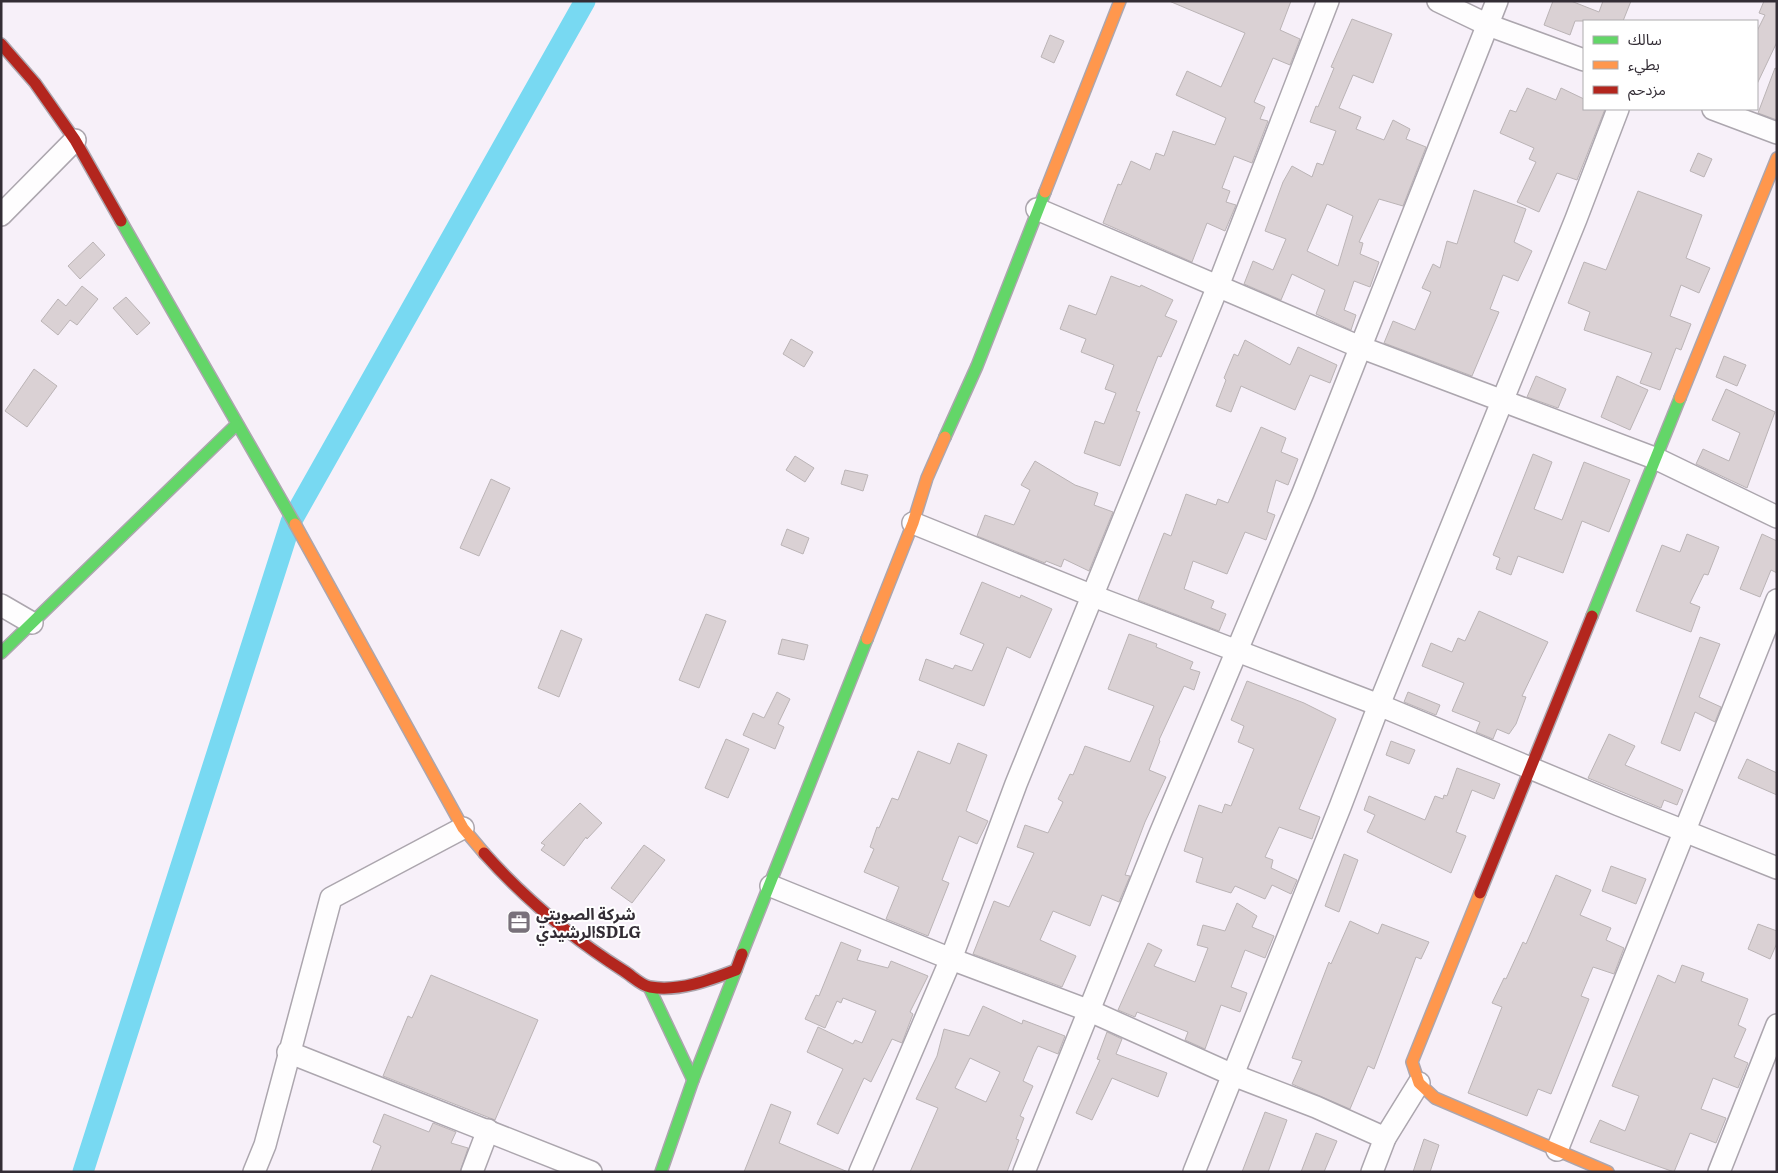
<svg xmlns="http://www.w3.org/2000/svg" width="1778" height="1173" font-family="Literata,'Noto Sans Arabic',serif">
<style>
.lines{fill:none;stroke-linecap:round;stroke-linejoin:round}
.canal{stroke:#78d9f2;stroke-width:21}
.building{fill:#dad1d4;stroke:#bbb4b6;fill-rule:evenodd}
.street-casing{stroke:#aca6ae;stroke-width:24}
.fast-casing{stroke:#aca6ae;stroke-width:14}
.slow-casing{stroke:#aca6ae;stroke-width:14}
.jam-casing{stroke:#aca6ae;stroke-width:14}
.street{stroke:#fefdfe;stroke-width:21}
.fast{stroke:#63d668;stroke-width:11}
.slow{stroke:#ff974d;stroke-width:11}
.jam{stroke:#b3261e;stroke-width:11}
.labels{text-anchor:middle;dominant-baseline:central;stroke-width:4;stroke-linejoin:round;paint-order:stroke}
.poi-label{font-size:16px;font-weight:bold;fill:#332d35;stroke:#fff;text-anchor:start}
</style>
<rect width="100%" height="100%" fill="#f7f0f9"/>
<g class="lines">
<polyline class="canal" points="83,1172 291,522 585,1"/>
</g>
<g class="building">
<polygon points="1169,1 1291,1 1280,30 1300,39 1290,65 1273,58 1254,102 1265,107 1260,119 1268,121 1252,163 1234,156 1222,188 1230,191 1226,202 1236,205 1225,231 1207,223 1192,262 1103,223 1118,184 1121,185 1131,161 1150,170 1156,153 1164,156 1173,131 1215,145 1226,118 1176,95 1187,71 1221,87 1245,33"/>
<polygon points="1553,1 1571,1 1599,12 1603,1 1631,1 1623,21 1575,21 1570,35 1544,25"/>
<polygon points="1764,1 1777,1 1777,42 1757,84 1757,31 1765,15 1759,13"/>
<path d="M1352,19L1392,34L1373,83L1353,75L1339,108L1361,117L1356,129L1384,140L1393,120L1410,129L1406,139L1426,147L1403,206L1379,199L1359,242L1363,243L1360,254L1379,262L1370,287L1354,281L1344,310L1356,315L1351,330L1316,314L1325,290L1292,274L1281,300L1244,284L1253,261L1273,270L1286,239L1265,231L1283,182L1292,166L1312,177L1317,163L1323,165L1336,131L1310,122L1316,106L1318,107L1334,68L1331,67ZM1327,204L1353,216L1338,266L1307,251Z"/>
<polygon points="1050,35 1064,41 1054,63 1041,57"/>
<polygon points="1775,68 1777,69 1777,120 1758,113"/>
<polygon points="1527,88 1556,100 1561,88 1584,99 1584,109 1605,109 1577,180 1557,173 1539,212 1517,202 1536,162 1529,159 1534,148 1500,133 1510,110 1516,112"/>
<polygon points="1698,153 1712,159 1704,177 1690,171"/>
<polygon points="1474,190 1526,209 1514,242 1532,251 1518,281 1503,275 1490,309 1499,312 1472,376 1384,343 1393,321 1415,330 1431,292 1422,288 1433,264 1440,268 1447,241 1457,244"/>
<polygon points="1638,191 1702,215 1686,258 1710,268 1699,293 1681,285 1670,316 1691,324 1681,350 1676,348 1660,390 1640,383 1652,353 1584,330 1590,312 1568,303 1584,262 1606,270"/>
<polygon points="93,242 105,255 80,279 68,266"/>
<polygon points="1111,276 1140,287 1141,285 1173,300 1165,316 1177,321 1161,357 1158,356 1136,411 1140,412 1120,466 1084,453 1095,421 1104,424 1116,393 1105,389 1114,365 1081,352 1086,339 1060,329 1069,305 1096,315"/>
<polygon points="82,286 98,299 77,325 70,320 58,335 41,321 58,299 66,306"/>
<polygon points="126,297 150,323 137,335 113,308"/>
<polygon points="791,339 813,352 804,367 783,354"/>
<polygon points="1245,340 1290,365 1298,347 1337,365 1330,383 1310,375 1295,410 1241,386 1231,412 1216,406 1226,380 1224,378 1234,354 1238,356"/>
<polygon points="1724,356 1746,365 1737,386 1716,377"/>
<polygon points="34,369 57,386 27,427 5,411"/>
<polygon points="1536,376 1566,389 1558,408 1527,397"/>
<polygon points="1617,376 1648,390 1630,430 1601,417"/>
<polygon points="1726,389 1775,412 1747,488 1696,464 1703,449 1729,461 1740,433 1712,420"/>
<polygon points="1261,427 1286,438 1281,452 1298,459 1288,485 1276,480 1267,512 1275,515 1266,540 1245,532 1227,574 1193,561 1184,589 1214,601 1211,608 1226,614 1219,631 1138,600 1164,533 1171,536 1186,494 1216,505 1218,499 1228,503"/>
<polygon points="1533,454 1552,462 1534,509 1562,520 1584,462 1630,480 1609,532 1582,521 1563,573 1518,556 1511,575 1496,569 1500,558 1493,555"/>
<polygon points="795,456 814,468 805,482 786,470"/>
<polygon points="1035,461 1075,485 1098,493 1094,505 1113,512 1089,571 1064,559 1061,567 1046,561 1045,563 977,536 985,515 1014,525 1030,490 1021,485"/>
<polygon points="845,470 868,475 863,491 841,484"/>
<polygon points="491,479 510,488 479,556 460,548"/>
<polygon points="787,529 809,538 803,554 781,545"/>
<polygon points="1687,534 1719,547 1708,575 1704,574 1690,603 1700,607 1691,632 1636,611 1662,545 1680,552"/>
<polygon points="1762,534 1777,541 1777,573 1771,570 1760,597 1740,589"/>
<polygon points="982,582 1020,598 1021,595 1052,609 1030,658 1007,647 984,706 919,680 926,659 953,669 955,665 972,671 984,644 960,634"/>
<polygon points="1479,611 1548,642 1522,696 1526,697 1516,724 1509,734 1497,729 1493,739 1476,732 1480,722 1452,711 1464,683 1422,666 1431,643 1452,652 1458,638 1465,641"/>
<polygon points="706,614 726,621 699,688 679,680"/>
<polygon points="561,630 582,639 559,697 538,688"/>
<polygon points="1129,634 1157,644 1156,647 1193,662 1190,669 1200,672 1194,690 1184,686 1159,740 1160,741 1149,770 1166,777 1145,822 1125,875 1130,876 1119,902 1102,895 1090,926 1053,911 1040,940 1076,956 1062,987 973,954 994,901 1009,907 1034,853 1017,847 1025,825 1048,833 1063,802 1058,799 1070,774 1073,775 1085,746 1130,762 1154,706 1108,689"/>
<polygon points="1700,637 1720,644 1699,697 1721,707 1715,722 1695,712 1680,751 1661,743"/>
<polygon points="782,639 808,645 804,660 778,654"/>
<polygon points="1247,681 1304,703 1336,719 1299,809 1320,817 1312,839 1279,827 1265,857 1273,860 1271,868 1297,880 1291,894 1272,885 1265,899 1235,886 1231,893 1196,882 1203,858 1184,851 1199,805 1222,813 1225,804 1231,806 1254,749 1238,742 1244,726 1231,720"/>
<polygon points="777,692 790,699 778,724 784,727 775,749 743,735 753,713 764,718"/>
<polygon points="1408,692 1440,705 1436,715 1404,702"/>
<polygon points="1609,734 1635,746 1625,765 1683,790 1677,805 1664,800 1661,808 1588,778"/>
<polygon points="726,739 749,749 728,798 705,788"/>
<polygon points="1391,741 1415,750 1409,764 1386,755"/>
<polygon points="958,743 987,755 966,811 988,821 977,844 959,836 942,880 949,883 928,936 886,919 899,887 864,872 874,849 870,847 877,827 879,828 892,798 898,800 918,751 950,764"/>
<polygon points="1747,759 1777,773 1777,795 1738,778"/>
<polygon points="1457,768 1500,784 1494,799 1472,790 1456,832 1466,836 1451,873 1367,832 1375,815 1364,810 1369,796 1425,820 1435,796 1443,799 1444,795 1447,796"/>
<polygon points="580,803 602,823 587,839 586,837 564,866 541,850 545,845 541,843"/>
<polygon points="644,845 665,860 632,903 611,888"/>
<polygon points="1344,854 1358,860 1339,912 1325,906"/>
<polygon points="1611,866 1646,879 1636,904 1602,891"/>
<polygon points="1556,875 1591,890 1580,915 1611,928 1606,940 1624,948 1614,974 1593,967 1581,996 1589,999 1551,1094 1538,1089 1527,1116 1468,1093 1502,1007 1492,1003 1504,978 1506,979 1523,942 1526,944"/>
<polygon points="1237,903 1257,916 1252,927 1274,936 1265,958 1245,950 1231,987 1247,993 1240,1012 1221,1005 1205,1049 1185,1040 1188,1032 1137,1012 1135,1017 1118,1010 1148,943 1162,950 1154,966 1195,982 1208,948 1197,945 1203,925 1225,931"/>
<polygon points="1350,921 1378,934 1382,924 1429,942 1421,959 1416,957 1374,1069 1368,1066 1350,1109 1292,1084 1302,1061 1292,1058 1329,962 1331,964"/>
<polygon points="1758,924 1777,931 1777,943 1770,959 1748,949"/>
<polygon points="841,942 861,950 857,960 888,968 891,961 928,976 910,1012 913,1014 902,1043 892,1039 871,1082 864,1078 838,1134 817,1124 843,1069 807,1052 818,1027 853,1044 855,1040 862,1043 876,1011 843,998 841,1003 837,1001 825,1028 805,1019 816,995 819,996"/>
<polygon points="1682,965 1704,973 1701,981 1748,999 1738,1025 1746,1029 1734,1057 1748,1063 1738,1088 1713,1078 1701,1109 1726,1118 1716,1143 1690,1133 1674,1172 1590,1142 1600,1120 1625,1131 1639,1096 1612,1086 1658,975 1675,983"/>
<polygon points="431,975 538,1020 495,1120 383,1076 408,1016 412,1018"/>
<path d="M983,1006L1022,1024L1023,1020L1065,1036L1058,1054L1038,1046L1034,1054L1023,1081L1033,1086L1020,1116L1024,1118L1016,1139L1019,1140L1007,1172H910L938,1108L916,1099L937,1056L944,1029L969,1036ZM970,1058L1000,1072L986,1102L955,1088Z"/>
<polygon points="1107,1032 1122,1039 1116,1054 1167,1073 1158,1097 1112,1078 1092,1120 1076,1113 1100,1060 1097,1059"/>
<polygon points="771,1104 791,1112 779,1143 848,1172 744,1172"/>
<polygon points="1265,1112 1287,1120 1268,1172 1242,1172"/>
<polygon points="384,1114 429,1132 433,1123 456,1132 451,1143 468,1148 460,1172 371,1172 381,1146 373,1142"/>
<polygon points="1316,1133 1337,1141 1324,1172 1301,1172"/>
<polygon points="1424,1139 1439,1145 1430,1172 1413,1172"/>
</g>
<g class="lines">
<g class="street-casing">
<g id="street">
<polyline points="1438,1 1488,25 1584,60"/>
<polyline points="1713,109 1777,133"/>
<polyline points="1037,209 1360,347 1657,459 1777,517"/>
<polyline points="1,215 75,140"/>
<polyline points="913,523 1093,596 1379,705 1619,805 1777,868"/>
<polyline points="1,605 32,623"/>
<polyline points="771,886 951,959 1090,1011 1233,1075 1316,1107 1385,1138"/>
<polyline points="288,1052 591,1172"/>
<polyline points="1557,1150 1777,600"/>
<polyline points="254,1172 265,1145 331,898 463,828"/>
<polyline points="472,1172 488,1130"/>
<polyline points="860,1172 951,959 1016,784 1218,286 1328,1"/>
<polyline points="1024,1172 1160,834 1303,493 1497,1"/>
<polyline points="1194,1172 1340,807 1379,705 1576,219 1618,109"/>
<polyline points="1372,1172 1385,1138 1419,1083"/>
<polyline points="1719,1172 1777,1025"/>
</g>
</g>
<g class="fast-casing">
<g id="fast">
<polyline points="121,221 295,524"/>
<polyline points="945,437 977,366 1045,192"/>
<polyline points="1592,616 1680,398"/>
<polyline points="1,653 236,425"/>
<polyline points="742,954 867,639"/>
<polyline points="649,987 693,1080"/>
<polyline points="661,1172 693,1080 736,970"/>
</g>
</g>
<g class="slow-casing">
<g id="slow">
<polyline points="1045,192 1120,1"/>
<polyline points="1680,398 1777,158"/>
<polyline points="295,524 463,828 484,853"/>
<polyline points="867,639 913,523 927,478 945,437"/>
<polyline points="1480,893 1412,1062 1419,1083 1435,1098 1608,1172"/>
</g>
</g>
<g class="jam-casing">
<g id="jam">
<polyline points="1,44 35,83 75,140 121,221"/>
<path d="M484,853C525,899 572,938 624,971C632,976 642,986 650,987C679,992 710,980 736,970L742,954"/>
<polyline points="1480,893 1592,616"/>
</g>
</g>
<use href="#street" class="street"/>
<use href="#fast" class="fast"/>
<use href="#slow" class="slow"/>
<use href="#jam" class="jam"/>
</g>
<defs>
<g id="office-square" transform="scale(1.25)"><rect x="-9" y="-9" width="18" height="18" rx="4" fill="#78717a" stroke="#fff"/><path d="M-6-3h4V-5.5h4V-3h4V5H-6ZM-1-4.5V-3h2v-1.5ZM-6 0V1H6V0Z" fill="#fff"/></g>
</defs>
<g fill-rule="evenodd">
<use href="#office-square" x="519" y="922"/>
</g>
<g class="labels">
<g class="poi-label">
<text x="536" y="913">شركة الصويتي<tspan x="536" dy="18">الرشيديSDLG</tspan></text>
</g>
</g>
<rect width="1778" height="1173" fill="none" stroke="#332d35" stroke-width="5"/>
<rect x="1583" y="20" width="175" height="90" fill="#ffffff" stroke="#adabae"/>
<rect x="1593" y="36" width="25" height="8" fill="#63d668" stroke="#adabae"/>
<text x="1628" y="45" font-size="15" fill="#332d35">سالك</text>
<rect x="1593" y="61" width="25" height="8" fill="#ff974d" stroke="#adabae"/>
<text x="1628" y="70" font-size="15" fill="#332d35">بطيء</text>
<rect x="1593" y="86" width="25" height="8" fill="#b3261e" stroke="#adabae"/>
<text x="1628" y="95" font-size="15" fill="#332d35">مزدحم</text>
</svg>
